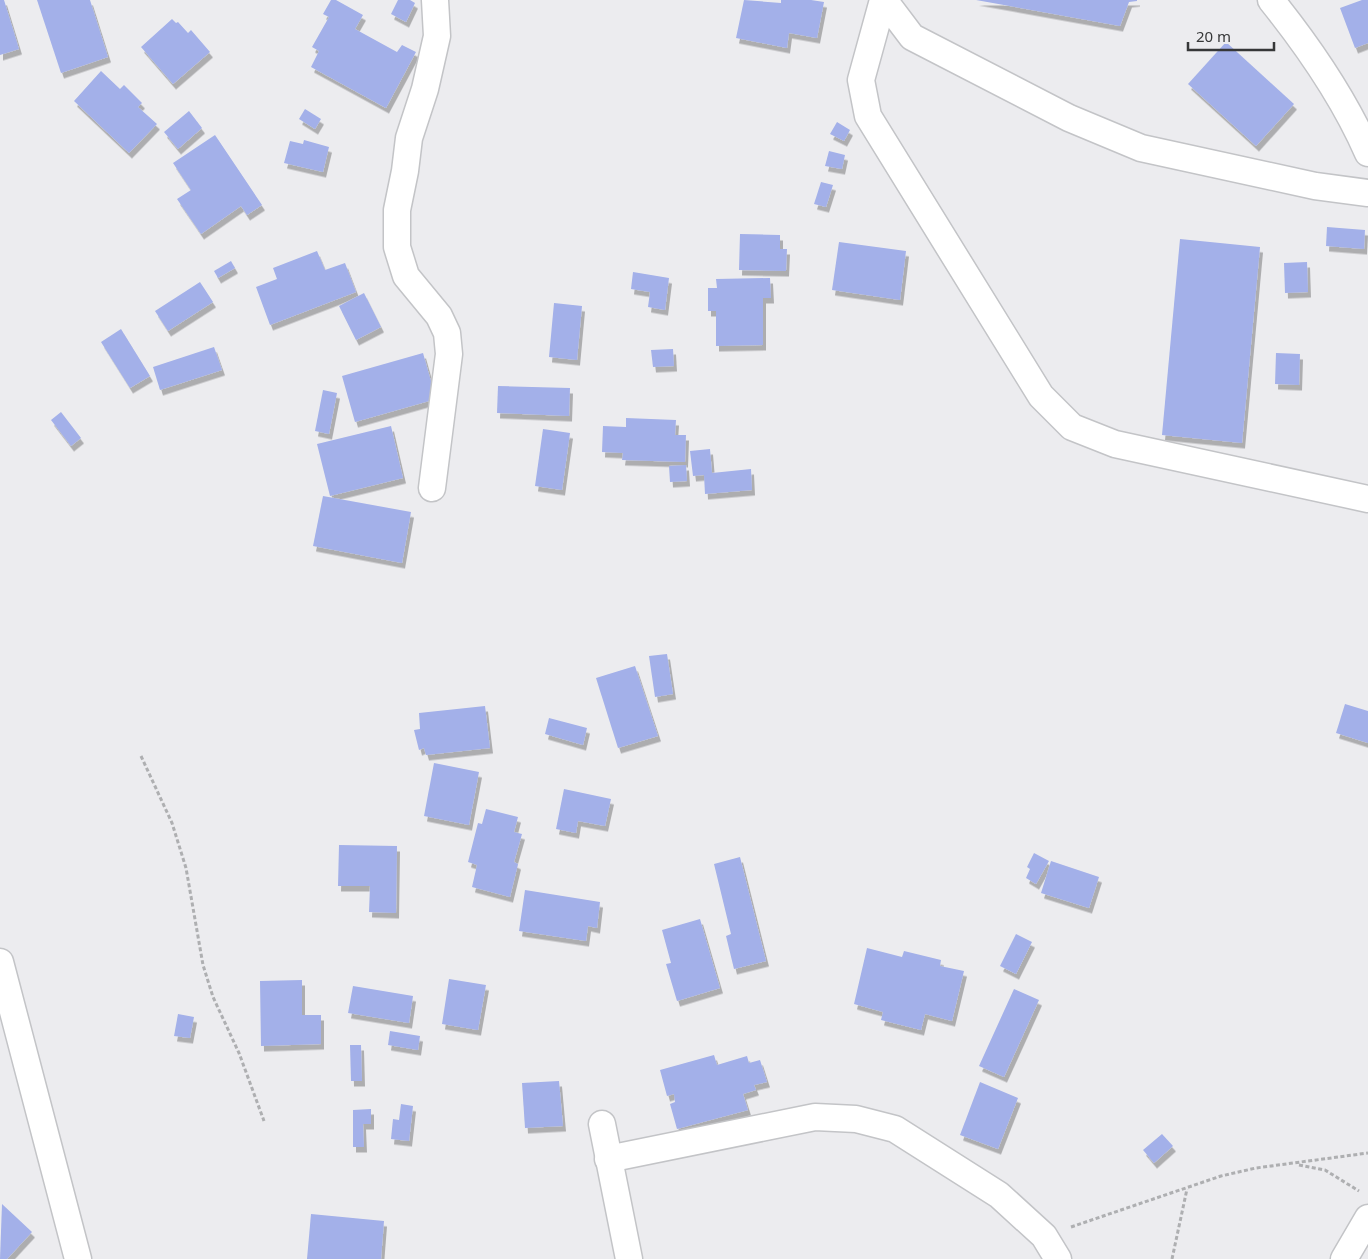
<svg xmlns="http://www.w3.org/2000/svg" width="1368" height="1259" font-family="'Noto Sans',sans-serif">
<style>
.building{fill:#a3b0e9;filter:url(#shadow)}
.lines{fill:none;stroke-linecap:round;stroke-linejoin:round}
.minor-casing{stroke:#c3c4c7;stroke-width:29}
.path{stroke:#aeafb1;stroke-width:3;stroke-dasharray:4 2.5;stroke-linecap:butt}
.minor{stroke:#fff;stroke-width:26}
</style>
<defs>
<filter id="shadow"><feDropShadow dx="3" dy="5.5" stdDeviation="0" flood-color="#0004"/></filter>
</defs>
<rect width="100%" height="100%" fill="#ececef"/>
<g class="building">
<polygon points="0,0 4,0 19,49 0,55"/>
<polygon points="37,0 90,0 108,57 61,73"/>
<polygon points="331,0 336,0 363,15 355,29 397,52 402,45 416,52 386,108 311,67 319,51 312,47 329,17 323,14"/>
<polygon points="398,0 410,0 415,3 406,22 391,14"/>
<polygon points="744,0 781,3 781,0 811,0 824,2 817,38 789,33 787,48 736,38"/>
<polygon points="976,0 1137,0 1137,1 1129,2 1120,26"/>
<polygon points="1362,0 1368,0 1368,43 1355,48 1340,8"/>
<polygon points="172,19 176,23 178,22 188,33 191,30 210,52 173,84 141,47"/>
<polygon points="1226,42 1294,104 1256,146 1188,84"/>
<polygon points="101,71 120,89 124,85 142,103 138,107 157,124 129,153 74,101"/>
<polygon points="305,109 321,119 315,129 299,119"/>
<polygon points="189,111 202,128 178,149 164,132"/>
<polygon points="837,122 850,130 844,141 830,134"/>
<polygon points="215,135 262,205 247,215 241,206 201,234 177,199 191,190 173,163"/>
<polygon points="304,140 329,147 323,172 284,163 290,141 303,144"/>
<polygon points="829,151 845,155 842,169 825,166"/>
<polygon points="821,182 833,185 826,207 814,204"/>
<polygon points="1327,227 1365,230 1364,249 1326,246"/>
<polygon points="740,234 780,235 780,249 787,249 786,271 739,270"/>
<polygon points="1180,239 1260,247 1242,443 1162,435"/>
<polygon points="839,242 906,251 900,300 832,290"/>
<polygon points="317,251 325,270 345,263 356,292 270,325 256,287 277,279 273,268"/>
<polygon points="231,261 235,268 218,278 214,271"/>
<polygon points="1307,262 1308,292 1285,293 1284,263"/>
<polygon points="633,272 669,278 665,310 648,307 650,292 631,289"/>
<polygon points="770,278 771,298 763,298 763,345 716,346 716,311 708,311 708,288 717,288 716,279"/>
<polygon points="200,282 213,302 168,331 155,311"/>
<polygon points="364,293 381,327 356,340 339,306"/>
<polygon points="554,303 582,306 577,360 549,357"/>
<polygon points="121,329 150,376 130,388 101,342"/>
<polygon points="214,347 222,370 160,390 153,367"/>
<polygon points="673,349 674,366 653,367 651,350"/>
<polygon points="423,353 436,399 355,422 342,376"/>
<polygon points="1276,353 1300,354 1299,385 1275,384"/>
<polygon points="498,386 570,388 569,416 497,413"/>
<polygon points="323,390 337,393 329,434 315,431"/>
<polygon points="61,412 81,438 71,446 51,420"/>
<polygon points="626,418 676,420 675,435 686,435 685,462 622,460 623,453 602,452 603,426 626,427"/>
<polygon points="391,426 403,478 330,496 317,444"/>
<polygon points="543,429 570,433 562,490 535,486"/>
<polygon points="710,449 712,473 751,469 752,490 705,494 704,475 693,476 690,451"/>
<polygon points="686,465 687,481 670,482 669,466"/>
<polygon points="323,496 411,512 402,563 313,546"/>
<polygon points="667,654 673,694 655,697 649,656"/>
<polygon points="635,666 658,736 618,748 596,678"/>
<polygon points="1345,704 1368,711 1368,743 1336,733"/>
<polygon points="485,706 490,748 426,755 424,748 419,750 414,730 420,729 419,713"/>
<polygon points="549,718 587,728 583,745 545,734"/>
<polygon points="434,763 479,772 469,825 424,816"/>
<polygon points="564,789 611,799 605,826 578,821 576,833 556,829"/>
<polygon points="486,809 518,817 514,832 522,834 514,862 518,864 510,897 472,887 477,865 468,862 478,823 482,824"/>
<polygon points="339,845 397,846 396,913 369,912 370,886 338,886"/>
<polygon points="1034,853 1049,861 1036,884 1026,878 1030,869 1027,867"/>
<polygon points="740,857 766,961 734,969 726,936 731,934 714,864"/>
<polygon points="1051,861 1099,877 1089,908 1041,893"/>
<polygon points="525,890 600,902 597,928 588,926 586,941 519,931"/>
<polygon points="700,919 720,988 677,1001 666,964 671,963 662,930"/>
<polygon points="1016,934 1032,942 1016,974 1000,966"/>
<polygon points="867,948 902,957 904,951 941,960 940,966 964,971 952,1021 925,1014 921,1030 881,1020 883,1012 854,1004"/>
<polygon points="449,979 486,985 478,1030 442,1024"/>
<polygon points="302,980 302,1015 321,1015 321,1044 261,1046 260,981"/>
<polygon points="353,986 413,996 409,1023 348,1013"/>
<polygon points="1014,989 1039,1000 1004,1077 979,1066"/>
<polygon points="178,1014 194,1017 190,1038 174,1036"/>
<polygon points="390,1031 420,1036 418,1050 388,1045"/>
<polygon points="350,1045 361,1045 362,1081 351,1081"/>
<polygon points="714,1055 717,1065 747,1056 749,1063 760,1060 767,1082 754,1085 756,1090 743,1094 748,1110 677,1129 670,1104 675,1102 674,1094 667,1096 660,1070"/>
<polygon points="559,1081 563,1126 525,1128 522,1083"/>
<polygon points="980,1082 1018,1098 998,1149 960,1135"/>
<polygon points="401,1104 413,1106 409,1141 391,1139 393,1119 399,1120"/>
<polygon points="371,1109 371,1124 363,1124 364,1147 353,1147 353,1110"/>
<polygon points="1162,1134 1173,1146 1154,1163 1143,1150"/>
<polygon points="2,1204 32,1232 7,1259 0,1259"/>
<polygon points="311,1214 384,1221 381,1259 307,1259"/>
</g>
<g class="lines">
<g class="minor-casing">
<g id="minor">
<polyline points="883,0 861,80 868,116 1041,396 1072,427 1115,444 1368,499"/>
<polyline points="884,0 912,37 1069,118 1141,148 1315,186 1368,193"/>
<path d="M1271,0C1308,46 1344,98 1368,153"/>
<polyline points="432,488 449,354 447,333 439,316 406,276 397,247 397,210 405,171 409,138 425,89 437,36 435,0"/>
<polyline points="0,962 78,1259"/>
<polyline points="602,1124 629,1259"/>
<polyline points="608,1159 815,1117 856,1119 895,1129 999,1195 1044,1236 1058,1259"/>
<polyline points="1344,1259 1368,1218"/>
</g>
</g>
<g class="path">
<polyline points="141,756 172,823 186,868 203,965 213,997 239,1053 264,1121"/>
<polyline points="1299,1165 1325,1170 1359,1191"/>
<polyline points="1071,1227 1221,1176 1256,1168 1368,1153"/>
<polyline points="1172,1259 1187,1189"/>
</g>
<use href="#minor" class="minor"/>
</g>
<path d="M1188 42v8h86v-8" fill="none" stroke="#363738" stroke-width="2.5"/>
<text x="1196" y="42" font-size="15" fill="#363738" stroke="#ececef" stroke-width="4" paint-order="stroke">20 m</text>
</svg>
